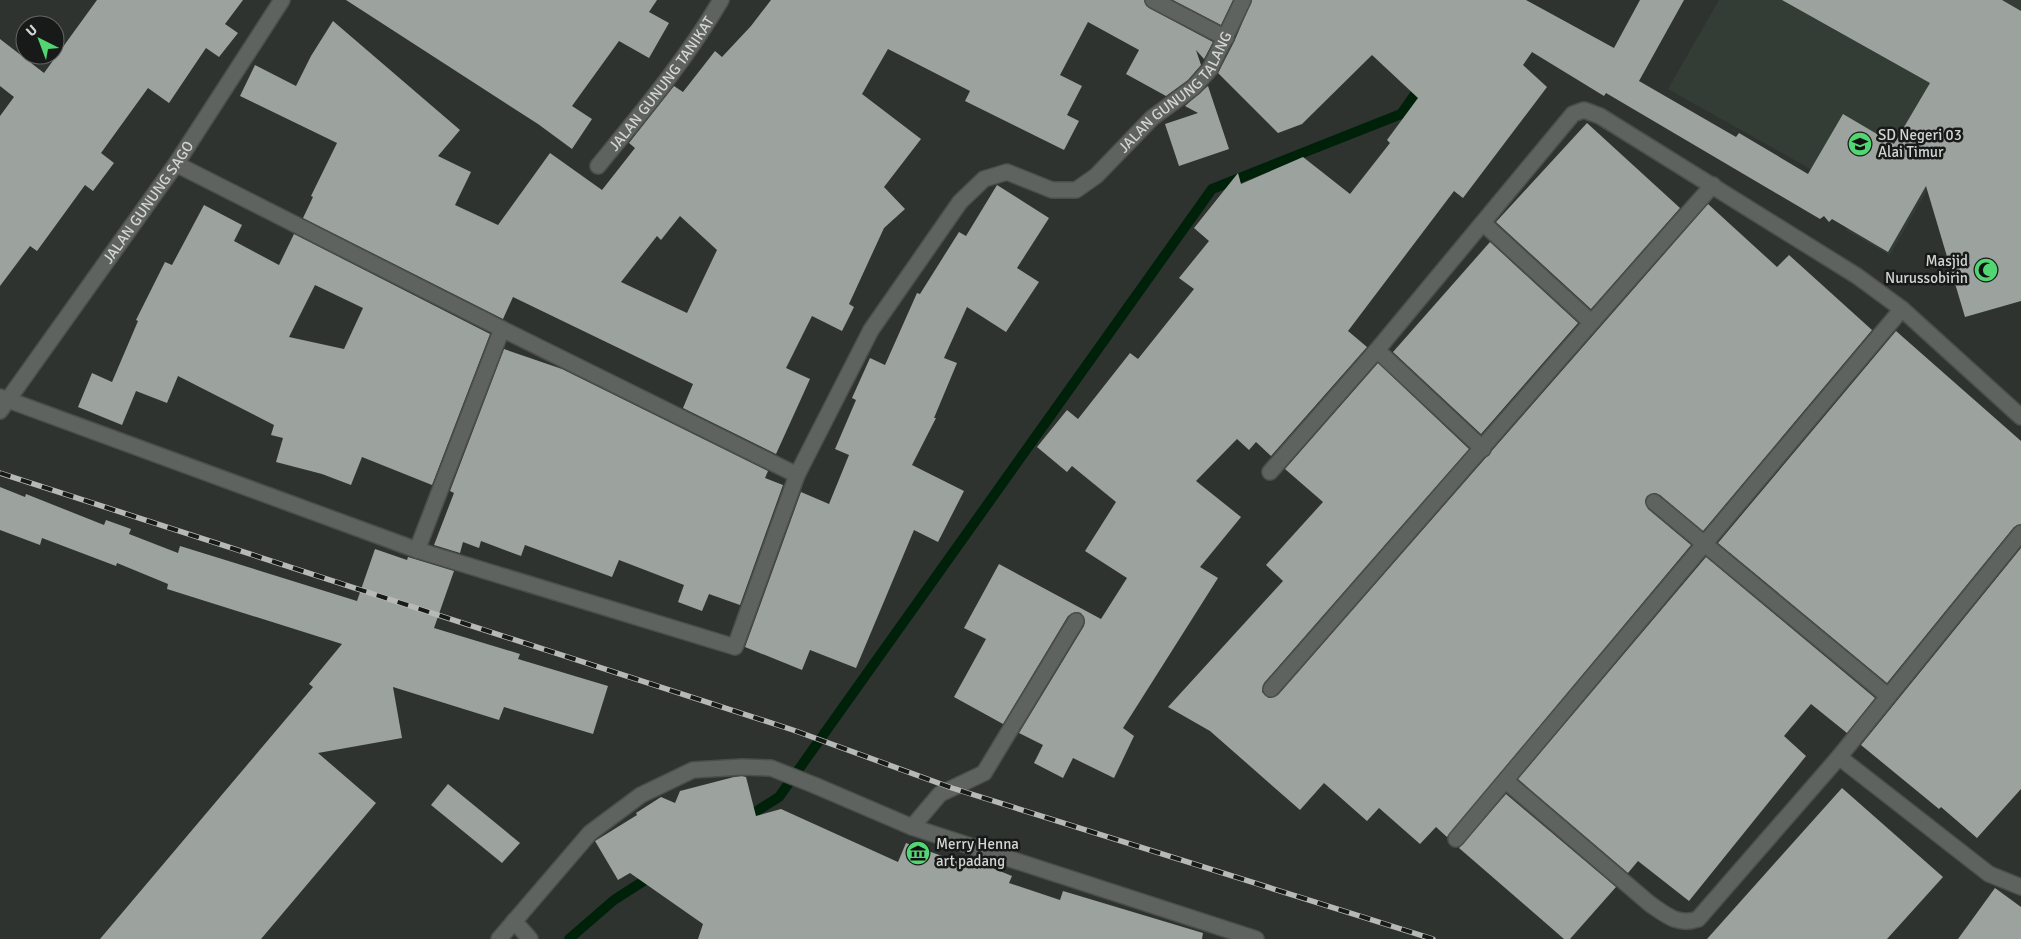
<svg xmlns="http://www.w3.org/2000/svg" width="2021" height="939" font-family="Signika,sans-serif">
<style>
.built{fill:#343d35}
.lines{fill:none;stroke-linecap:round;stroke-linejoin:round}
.stream{stroke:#002109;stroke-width:10}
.building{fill:#9ca29d;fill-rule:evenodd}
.street-casing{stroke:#4b4f4c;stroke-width:18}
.street{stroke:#5f635f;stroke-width:15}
.rail-casing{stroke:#b6b9b7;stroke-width:5.5}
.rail{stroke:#181a19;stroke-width:4;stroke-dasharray:11;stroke-linecap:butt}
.labels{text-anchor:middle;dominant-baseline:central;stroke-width:5;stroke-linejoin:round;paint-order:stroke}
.street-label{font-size:15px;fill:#d2d5d3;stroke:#181a19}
.poi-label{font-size:15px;fill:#d2d5d3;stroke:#181a19;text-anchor:start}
</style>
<rect width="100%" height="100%" fill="#2f3330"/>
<polygon class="built" points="1719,0 2021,0 2021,26 1890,255 1846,230 1864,199 1668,89"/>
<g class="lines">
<g class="stream">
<polyline points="744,819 779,797 1212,189 1401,114 1422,84"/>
<polyline points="569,939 614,900 653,875"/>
</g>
</g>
<g class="building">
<polygon points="97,0 243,0 225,24 238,33 219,57 206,48 169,103 148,88 101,153 114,163 93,191 85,185 37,251 30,246 0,286 0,116 14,97 0,86 0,39 44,73"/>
<polygon points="346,0 657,0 649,12 669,23 649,58 619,41 572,106 592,119 572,149 538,124"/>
<path d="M771,0H1144L1149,8L1213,42L1204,59L1196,50L1201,65L1188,80L1166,96L1126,74L1139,50L1088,22L1060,75L1082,86L1067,115L1079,121L1064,150L965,101L970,91L888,49L862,94L921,139L884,187L905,209L884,228L849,304L854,307L842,331L812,316L786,368L810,379L776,454L683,408L693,384L513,297L503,319L303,218L313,197L311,196L337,143L240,96L255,65L296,86L311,56L333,21L460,130L438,156L471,172L455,205L498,225L550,153L602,190L635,148L629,143L674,86L683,92L715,51L722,57L751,26ZM680,216L717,250L687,313L621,282L657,236L661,240Z"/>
<polygon points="1173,0 1233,0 1221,25"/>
<polygon points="1252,0 1526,0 1614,48 1640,0 1684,0 1639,81 1736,137 1739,133 1808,174 1843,114 1894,144 1930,83 1782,0 2002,0 2021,11 2021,301 1965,317 1926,186 1888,252 1832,219 1829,222 1824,216 1820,219 1606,93 1604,96 1532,52 1523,65 1547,87 1463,198 1454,191 1348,331 1367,347 1271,456 1256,442 1249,450 1237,439 1196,481 1241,517 1200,567 1218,578 1123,728 1134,736 1114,778 1073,758 1063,778 1034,763 1043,745 1019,733 1084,626 1085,621 1081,613 1076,612 1068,616 1003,724 954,697 986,639 964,628 999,564 1101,619 1127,578 1085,551 1116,502 1072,466 1067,472 1037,447 1067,410 1078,419 1130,353 1138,359 1194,289 1179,278 1209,241 1194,228 1238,173 1241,184 1303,157 1350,194 1390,143 1387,140 1418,98 1372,55 1302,124 1278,133 1218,73 1234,42"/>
<polygon points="1208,86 1229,149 1179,166 1165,124 1198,113 1185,106"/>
<polygon points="1587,123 1680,208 1591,309 1496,222"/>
<polygon points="997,185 1049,218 1017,268 1039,282 1006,332 967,307 944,358 957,363 934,418 936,418 912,465 964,491 938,542 914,530 856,668 810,650 802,670 745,647 801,492 829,504 849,455 835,449 856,400 852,398 870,358 885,365 917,293 920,294 959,232 966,236"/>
<polygon points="1708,204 1777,267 1789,255 1872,330 1703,531 1660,495 1655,493 1647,496 1645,501 1648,509 1691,545 1447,837 1436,827 1420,844 1379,808 1367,821 1324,783 1300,810 1210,731 1168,707 1283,581 1266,565 1323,502 1285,469 1378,363 1469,449 1264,683 1262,692 1269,698 1278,695"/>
<path d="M204,205L242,225L234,241L279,265L294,234L490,334L432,485L362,457L351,485L322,474L276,462L283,438L271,435L274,425L178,376L167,403L136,391L122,425L78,407L92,373L112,382L138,321L136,320L165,262L172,265ZM315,285L363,308L344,349L289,337Z"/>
<polygon points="1490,242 1578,323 1481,434 1393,352"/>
<polygon points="1896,331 2021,441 2021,524 2014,527 1887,683 1718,543"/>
<polygon points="504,349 562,369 768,471 765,478 783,485 740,605 709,594 702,611 678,602 684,585 619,560 612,577 525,545 521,556 481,541 479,548 463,542 460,553 434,545 454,493 450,491"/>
<polygon points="0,487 25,497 26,494 104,525 106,520 131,529 129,534 178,553 180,546 357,601 375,549 407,560 408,557 454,571 434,628 520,654 518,659 608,686 593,734 504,707 499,720 393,687 402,738 318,753 376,803 261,939 100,939 313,687 309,684 342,644 167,589 168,584 117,563 116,566 42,538 40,545 0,530"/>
<polygon points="2021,548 2021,789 1977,838 1941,807 1939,809 1861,745"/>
<polygon points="1706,557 1875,698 1847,733 1811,704 1784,736 1806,756 1689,901 1638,861 1628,873 1518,779"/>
<polygon points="742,776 746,777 756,816 781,809 898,862 906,843 978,869 980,863 1012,876 1009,883 1060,900 1063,891 1203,933 1202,939 698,939 703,924 630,873 618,880 595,841 637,815 636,813 661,797 675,803 680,791 734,777"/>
<polygon points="448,784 520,843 502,863 431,805"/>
<polygon points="1842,788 1943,877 1887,939 1707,939"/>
<polygon points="1506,794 1616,887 1570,939 1564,939 1459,848"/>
<polygon points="1995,888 2021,907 2021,939 1958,939"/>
</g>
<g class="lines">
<g class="street-casing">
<g id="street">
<polyline points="1153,0 1226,38"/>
<polyline points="176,164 502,329 797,475"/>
<path id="s1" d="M598,166C642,112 686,60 721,0"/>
<polyline points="1483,223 1591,322"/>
<polyline points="1377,350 1483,449"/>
<path id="s2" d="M0,397L417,550L735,647L797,475L871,330L960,202L984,179L1007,172L1052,190H1076L1096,176L1152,118L1194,87L1210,69L1243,0"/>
<path id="s3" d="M0,411L176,164L282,0"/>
<polyline points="1270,472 1377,350 1573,114 1584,110 1600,116 1857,276 1902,309 2021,417"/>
<polyline points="1654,502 1888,696"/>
<polyline points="417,550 502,329"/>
<path d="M1271,689C1419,521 1564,352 1713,185"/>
<polyline points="1839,757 1989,874 2021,887"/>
<path d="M1506,781L1650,904C1666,915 1678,926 1698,919L1839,757L2021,533"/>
<polyline points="912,827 940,794 984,773 1076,621"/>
<polyline points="1456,839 1902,309"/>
<polyline points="514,921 530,939"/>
<polyline points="499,939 590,833 641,795 693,770 742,767 771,768 814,785 912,827 1256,939"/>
</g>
</g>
<use href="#street" class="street"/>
<g class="rail-casing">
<polyline id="rail" points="0,473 793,730 952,788 1433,939"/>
</g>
<use href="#rail" class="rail"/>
</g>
<defs>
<g id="school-disc" transform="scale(1.25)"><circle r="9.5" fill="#51d673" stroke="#181a19"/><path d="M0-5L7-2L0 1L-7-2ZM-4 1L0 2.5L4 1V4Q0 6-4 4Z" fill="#111"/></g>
<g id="mosque-disc" transform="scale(1.25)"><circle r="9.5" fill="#51d673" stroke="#181a19"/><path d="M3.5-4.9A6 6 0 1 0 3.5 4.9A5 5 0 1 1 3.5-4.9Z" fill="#111"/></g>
<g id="museum-disc" transform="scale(1.25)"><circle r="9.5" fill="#51d673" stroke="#181a19"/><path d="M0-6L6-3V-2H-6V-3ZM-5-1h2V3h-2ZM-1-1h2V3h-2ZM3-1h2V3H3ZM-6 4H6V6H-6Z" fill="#111"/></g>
</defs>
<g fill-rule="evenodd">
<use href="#school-disc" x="1860" y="144"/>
<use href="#mosque-disc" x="1986" y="270"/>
<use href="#museum-disc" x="918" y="853"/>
</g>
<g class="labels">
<g class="street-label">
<text stroke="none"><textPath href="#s1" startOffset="104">JALAN GUNUNG TANIKAT</textPath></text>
<text stroke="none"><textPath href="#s2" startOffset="1549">JALAN GUNUNG TALANG</textPath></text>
<text stroke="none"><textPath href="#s3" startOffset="256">JALAN GUNUNG SAGO</textPath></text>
</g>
<g class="poi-label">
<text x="1878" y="135">SD Negeri 03<tspan x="1878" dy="17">Alai Timur</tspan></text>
<text x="1968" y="261" text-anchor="end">Masjid<tspan x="1968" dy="17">Nurussobirin</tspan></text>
<text x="936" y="844">Merry Henna<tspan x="936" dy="17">art padang</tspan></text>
</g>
</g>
<g transform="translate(40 40) rotate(318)"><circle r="24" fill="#181a19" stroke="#626563"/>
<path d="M0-4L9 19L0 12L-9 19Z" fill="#51d673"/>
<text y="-8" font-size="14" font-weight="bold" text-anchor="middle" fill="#d2d5d3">U</text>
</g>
</svg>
